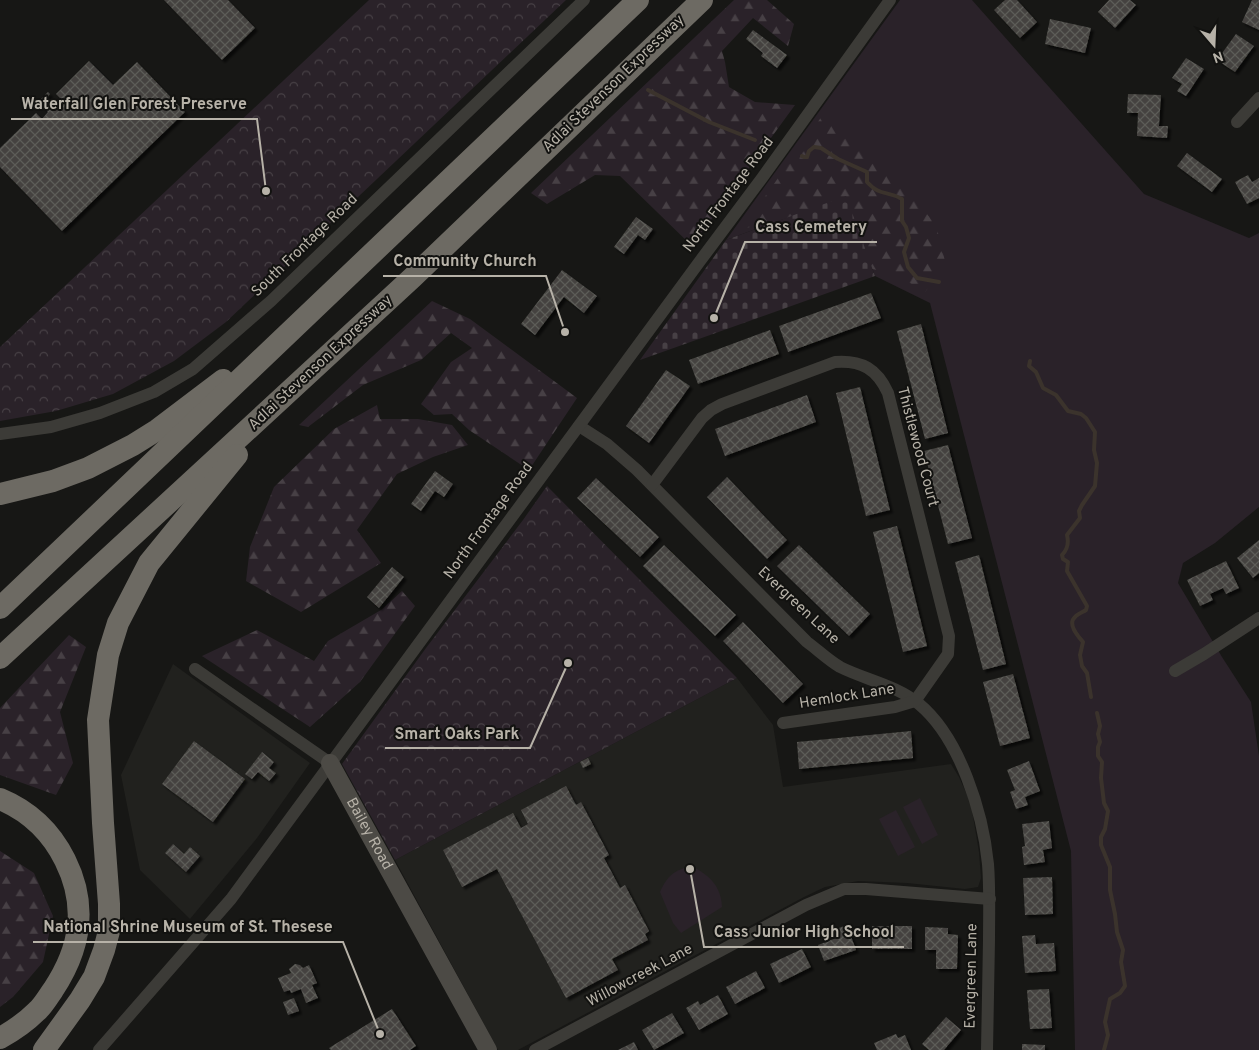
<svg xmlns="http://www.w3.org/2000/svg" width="1259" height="1050" font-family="Overpass,sans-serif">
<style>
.built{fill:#21211e}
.green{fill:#2a2229}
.forest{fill:url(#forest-firs)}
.cemetery{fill:url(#cemetery-stones)}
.park{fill:url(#park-crowns)}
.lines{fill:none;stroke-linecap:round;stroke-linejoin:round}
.stream{stroke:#3b332c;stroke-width:4}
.building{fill:url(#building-cross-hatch);filter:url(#shadow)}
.street{stroke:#3c3b37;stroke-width:12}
.secondary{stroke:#4c4a45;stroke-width:18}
.highway{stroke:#6d6a63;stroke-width:22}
.labels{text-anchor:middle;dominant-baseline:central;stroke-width:4;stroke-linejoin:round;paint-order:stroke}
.street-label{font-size:15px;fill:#b7b2a8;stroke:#121210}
.leader{fill:none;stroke:#b7b2a8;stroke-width:2}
.callout-dot{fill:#b7b2a8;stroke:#121210;stroke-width:2}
.callout-label{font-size:16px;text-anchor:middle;font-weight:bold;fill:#b7b2a8;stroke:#121210;stroke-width:4;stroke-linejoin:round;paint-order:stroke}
</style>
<defs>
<pattern id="forest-firs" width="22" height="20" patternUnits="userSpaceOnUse" patternTransform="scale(1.25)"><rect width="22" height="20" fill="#2a2229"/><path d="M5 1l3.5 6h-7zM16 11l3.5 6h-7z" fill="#474045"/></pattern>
<pattern id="cemetery-stones" width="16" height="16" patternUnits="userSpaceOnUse" patternTransform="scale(1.25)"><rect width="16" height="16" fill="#2a2229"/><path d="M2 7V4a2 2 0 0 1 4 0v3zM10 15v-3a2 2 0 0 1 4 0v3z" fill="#474045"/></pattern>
<pattern id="park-crowns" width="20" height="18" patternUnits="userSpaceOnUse" patternTransform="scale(1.25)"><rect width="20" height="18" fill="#2a2229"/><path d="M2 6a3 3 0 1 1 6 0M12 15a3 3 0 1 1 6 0" fill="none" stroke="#474045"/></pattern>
<pattern id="building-cross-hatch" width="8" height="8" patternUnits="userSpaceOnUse" patternTransform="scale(1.25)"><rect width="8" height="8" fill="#44433f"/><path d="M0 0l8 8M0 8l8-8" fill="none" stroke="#5d5c58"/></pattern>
<filter id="shadow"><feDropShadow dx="3" dy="3" stdDeviation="1" flood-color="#0009"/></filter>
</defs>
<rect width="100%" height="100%" fill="#171715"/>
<g class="built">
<polygon points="173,664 310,763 257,838 190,919 140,870 121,775"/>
<polygon points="737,678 773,725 783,787 951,764 959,777 971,804 979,852 981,878 978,887 965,889 907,883 858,881 825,887 804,897 518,1050 498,1050 395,860"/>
</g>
<g class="green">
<polygon points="900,0 972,0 1144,194 1249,238 1259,233 1259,507 1215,543 1183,563 1178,583 1222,657 1251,702 1259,756 1259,1050 1075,1050 1071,851 930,303 875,276 846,196 726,240"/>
<polygon points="920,798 938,835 922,844 903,807"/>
<polygon points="896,810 915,847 898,856 879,819"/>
<path d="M692,866C710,876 721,886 722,907L681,933L673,923L660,892C667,876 674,870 692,866Z"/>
</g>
<g class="forest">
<polygon points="734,0 767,0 794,24 788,46 753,18 722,51 725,62 729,87 755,102 795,105 692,246 620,176 595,175 547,204 531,193"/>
<polygon points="827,109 900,181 936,225 946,265 925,292 895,274 868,268 842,205 742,229"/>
<polygon points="432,301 470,319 577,398 529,470 469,430 452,414 434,415 421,404 451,362 472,348 451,333 421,360 363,385 308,427 299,425"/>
<polygon points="377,405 380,419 418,419 452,425 468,445 433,457 397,474 357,530 381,563 301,612 246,581 250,547 274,487 334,429"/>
<polygon points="402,591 415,606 360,682 310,727 202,656 257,630 314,661 328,641 381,610"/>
<polygon points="69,635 86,647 60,712 73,763 56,795 0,775 0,708"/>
<polygon points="0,851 34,873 53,916 43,962 13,997 0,1007"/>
</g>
<polygon class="cemetery" points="846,196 875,276 640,360 726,240"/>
<g class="park">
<polygon points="369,0 566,0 226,322 174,361 113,394 56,411 0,421 0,347"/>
<polygon points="547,486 737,678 395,860 342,764 426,648 523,520"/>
</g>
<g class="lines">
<g class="stream">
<polyline points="648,90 709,122 755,140"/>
<path d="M802,156L804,157H807L809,151L814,147L821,148L838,159L867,172V182C881,197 886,190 902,199V221L906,227L909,238L904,252L908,267L917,278L939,282"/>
<path d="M1030,361L1029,366L1036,372L1043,388L1056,395L1068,411L1081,414L1086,418L1095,432L1094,450L1097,463L1095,486L1082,505L1079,511L1080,518L1067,535C1069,543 1068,549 1062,555L1063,559L1068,562L1067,571L1087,606L1086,610C1083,612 1078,614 1075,617C1067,624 1078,636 1083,642L1080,655L1082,666L1087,673L1091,697"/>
<polyline points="1097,713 1100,726 1098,734 1100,742 1098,747 1098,756 1102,762 1101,778 1104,803 1108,811 1105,829 1101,837 1101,845 1110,867 1110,890 1115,914 1117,932 1123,950 1121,962 1125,986 1120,993 1110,999 1105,1022 1108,1035 1104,1050"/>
</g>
</g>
<g class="building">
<polygon points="164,0 228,0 255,28 222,60"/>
<polygon points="1005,0 1017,0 1037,22 1020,38 994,10"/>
<polygon points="1109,0 1130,0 1136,5 1115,28 1098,12"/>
<polygon points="1252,0 1259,0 1259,30 1242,22"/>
<polygon points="1050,19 1091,28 1085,53 1045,44"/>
<polygon points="753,30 787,55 777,68 761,56 763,53 746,39"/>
<polygon points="1236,34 1254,46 1235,72 1217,60"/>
<polygon points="1186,58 1204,69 1186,96 1177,91 1182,84 1172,78"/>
<polygon points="89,61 113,85 137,62 185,112 62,231 0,167 0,148 36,113 42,119 48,112 40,104 37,107 35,105 48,92 50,94 47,98 55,106 62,100 56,94"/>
<polygon points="1128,94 1161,95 1159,126 1168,126 1167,138 1137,136 1138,113 1127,113"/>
<polygon points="1187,153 1222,179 1212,192 1177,166"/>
<polygon points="1248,175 1252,182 1259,178 1259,198 1247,204 1235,182"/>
<polygon points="636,217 653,229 645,240 638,235 624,254 614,247"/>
<polygon points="562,270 597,296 584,313 564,297 535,335 521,324"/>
<polygon points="871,293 881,318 788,352 779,326"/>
<polygon points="921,324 948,433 925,439 897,331"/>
<polygon points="770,330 779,354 698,384 689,360"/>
<polygon points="666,370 690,386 649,443 626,426"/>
<polygon points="860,387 890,510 866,516 836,393"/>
<polygon points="807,395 816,422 725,456 715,429"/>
<polygon points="948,445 972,538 948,544 924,451"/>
<polygon points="435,471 453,484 444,497 435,491 421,511 411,504"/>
<polygon points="727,477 787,540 767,559 707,497"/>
<polygon points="596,478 659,537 640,557 577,498"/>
<polygon points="897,526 927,646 903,652 873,532"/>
<polygon points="1259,540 1259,573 1253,578 1237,558"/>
<polygon points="664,545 736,615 715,636 643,566"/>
<polygon points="799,545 870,614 849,636 777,566"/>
<polygon points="979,555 1006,664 983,670 955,562"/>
<polygon points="1226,561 1239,588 1226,594 1223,588 1210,594 1213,600 1200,606 1187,580"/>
<polygon points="392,567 404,577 379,608 367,597"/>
<polygon points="743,622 803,684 783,703 723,641"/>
<polygon points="1013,674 1030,738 1000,746 983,682"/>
<polygon points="911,731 913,758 799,769 797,742"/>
<polygon points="194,741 245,779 213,822 162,784"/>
<polygon points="262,752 274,762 269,768 276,773 269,781 258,772 252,779 245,774"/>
<polygon points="588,758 591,764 583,768 580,762"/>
<polygon points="1029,761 1040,791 1025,797 1028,805 1016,809 1010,792 1015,790 1007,770"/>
<polygon points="566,786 576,805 581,802 609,855 604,858 620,888 625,885 649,931 645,934 648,940 612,959 618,970 566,998 497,869 462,887 443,850 513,813 521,828 528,824 521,810"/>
<polygon points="1049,821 1052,848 1043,850 1045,862 1024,865 1022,847 1025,846 1022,824"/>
<polygon points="173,844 184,854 190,847 200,856 186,872 165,853"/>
<polygon points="1052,877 1053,914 1025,915 1023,878"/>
<polygon points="847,925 856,950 824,961 818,945 839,937 836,929"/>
<rect x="872" y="926" width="40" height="23"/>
<polygon points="925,927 948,928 948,934 958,935 957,969 936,969 936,950 925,950"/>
<polygon points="1035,935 1036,944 1054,943 1056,971 1025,973 1022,936"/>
<polygon points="802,949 811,967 779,983 770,964"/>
<polygon points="295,964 300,965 303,968 309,965 317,983 312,985 318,998 306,1003 301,989 291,993 290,990 284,992 278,978 291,973 289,969"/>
<polygon points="756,971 765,988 735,1004 726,987"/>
<polygon points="1049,989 1052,1028 1030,1029 1027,990"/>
<polygon points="718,995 728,1014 699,1030 686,1008 698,1001 700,1005"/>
<polygon points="294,998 299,1011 288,1015 283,1002"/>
<polygon points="392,1009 416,1046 410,1050 331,1050 329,1048"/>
<polygon points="672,1013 684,1033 654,1050 642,1030"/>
<polygon points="946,1017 961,1030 944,1050 929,1050 922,1044"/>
<polygon points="896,1034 898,1038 905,1035 911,1050 877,1050 874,1043"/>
<polygon points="634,1042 638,1050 618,1050"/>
<polygon points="1022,1044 1045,1045 1045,1050 1022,1050"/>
</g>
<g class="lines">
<g class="street">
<polyline points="1237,122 1259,98"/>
<path d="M579,426L607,444L637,470L807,642C818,650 828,660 840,667C866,680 896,685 919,704C960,738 983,813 988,864C990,889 989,915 989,940C988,977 988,1013 987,1050"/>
<polyline points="0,434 51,427 100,413 154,392 193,369 271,301 584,0"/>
<path d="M652,485L702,418L711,410L722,404L835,362C862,360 877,369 888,393L949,636L948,654L915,701L895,707L783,723"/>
<polyline points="195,669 330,763"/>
<polyline points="1175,671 1204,654 1259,618"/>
<polyline points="99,1050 231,899 700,261 762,178 890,0"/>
<polyline points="535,1050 806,905 844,889 866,889 990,899"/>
</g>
<path class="secondary" id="s1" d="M330,763L488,1050"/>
<g class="highway">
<polyline points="0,494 53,481 88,468 133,445 157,430 223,380"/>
<polyline points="0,608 638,0"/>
<polyline points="0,658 412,278 702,0"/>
<path d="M0,799C29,811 51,832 65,860C88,906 81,948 53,990C48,997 43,1006 37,1011C26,1022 13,1031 0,1038"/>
<polyline points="44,1050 80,1000 94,977 104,950 109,931 109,904 103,823 98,720 108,655 118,623 149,563 237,455"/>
</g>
</g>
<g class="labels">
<g class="street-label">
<text transform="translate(614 84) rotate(-44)">Adlai Stevenson Expressway</text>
<text transform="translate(729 195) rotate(-53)">North Frontage Road</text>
<text transform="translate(305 246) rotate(-44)">South Frontage Road</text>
<text transform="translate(321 363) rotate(-43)">Adlai Stevenson Expressway</text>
<text transform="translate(917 447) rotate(75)">Thistlewood Court</text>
<text transform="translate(489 521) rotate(-54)">North Frontage Road</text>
<text transform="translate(798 606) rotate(43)">Evergreen Lane</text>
<text transform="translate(847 697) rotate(-9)">Hemlock Lane</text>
<text stroke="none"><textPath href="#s1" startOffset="81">Bailey Road</textPath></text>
<text transform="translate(640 976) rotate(-28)">Willowcreek Lane</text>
<text transform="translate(972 976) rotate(-89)">Evergreen Lane</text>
</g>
</g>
<path class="leader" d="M266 191L257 119H11M714 318L745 242H877M565 332L546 276H383M568 663L530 748H385M380 1034L343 942H33M690 869L704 947H904"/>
<g class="callout-dot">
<circle cx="266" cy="191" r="5"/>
<circle cx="714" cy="318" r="5"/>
<circle cx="565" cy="332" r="5"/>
<circle cx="568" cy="663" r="5"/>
<circle cx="380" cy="1034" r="5"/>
<circle cx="690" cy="869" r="5"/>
</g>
<g class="callout-label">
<text x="134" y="109">Waterfall Glen Forest Preserve</text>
<text x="811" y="232">Cass Cemetery</text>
<text x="465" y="266">Community Church</text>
<text x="457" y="739">Smart Oaks Park</text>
<text x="188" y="932">National Shrine Museum of St. Thesese</text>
<text x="804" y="937">Cass Junior High School</text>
</g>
<g transform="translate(1214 45) rotate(161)" stroke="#121210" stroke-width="4" paint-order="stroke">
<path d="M0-4L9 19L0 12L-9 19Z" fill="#b7b2a8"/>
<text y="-8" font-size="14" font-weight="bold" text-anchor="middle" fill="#b7b2a8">N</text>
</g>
</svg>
